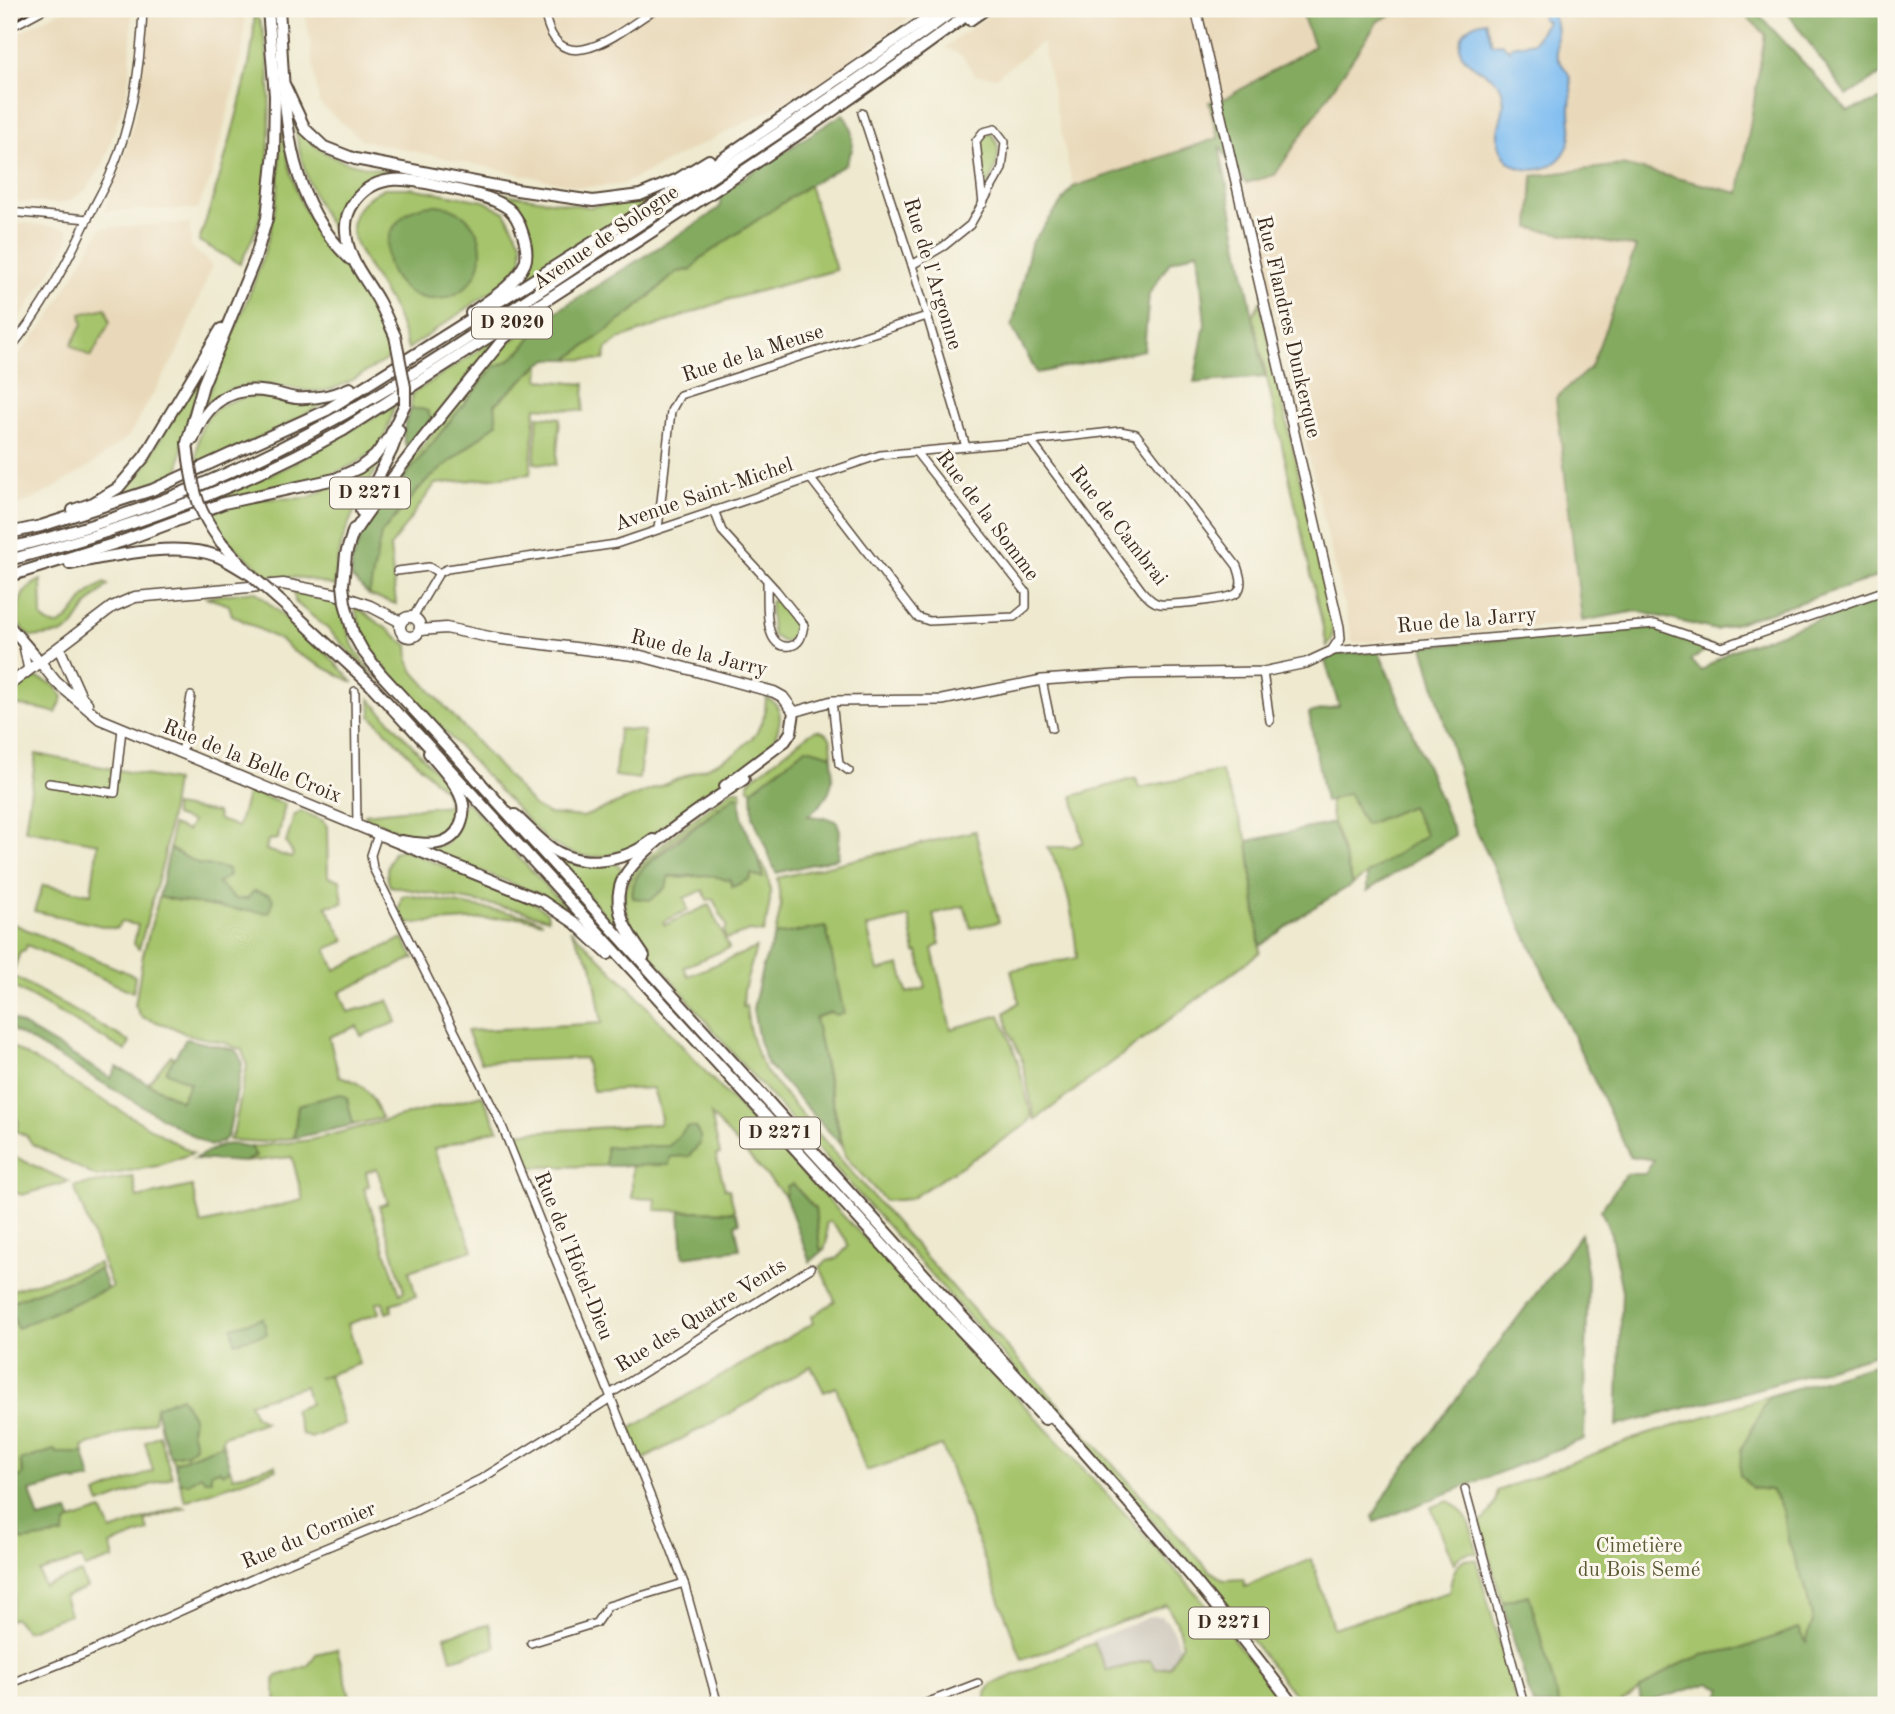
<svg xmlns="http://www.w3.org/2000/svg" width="1895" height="1714" font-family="'Old Standard TT',serif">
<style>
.built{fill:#e9d9ba}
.industrial{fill:#c9c3b8}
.green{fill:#a6c46c;stroke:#707745;stroke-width:2;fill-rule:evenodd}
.forest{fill:#84aa60;stroke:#606a3f;stroke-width:2}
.water{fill:#7dbcf1;stroke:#5c7388;stroke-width:2}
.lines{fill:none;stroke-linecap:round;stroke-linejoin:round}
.minor-casing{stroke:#564739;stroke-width:10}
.tertiary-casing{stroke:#564739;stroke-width:12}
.secondary-casing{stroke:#564739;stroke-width:13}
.primary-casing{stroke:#564739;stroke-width:14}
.trunk-casing{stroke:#564739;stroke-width:14}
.minor{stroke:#fff;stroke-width:7}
.tertiary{stroke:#fff;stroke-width:9}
.secondary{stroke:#fff;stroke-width:10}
.primary{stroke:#fff;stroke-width:10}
.trunk{stroke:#fff;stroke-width:10}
.tram{stroke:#3b2a1e;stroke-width:2}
.primary-bridge-casing{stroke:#564739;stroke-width:14;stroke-linecap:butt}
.primary-bridge{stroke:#fff;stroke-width:10}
.labels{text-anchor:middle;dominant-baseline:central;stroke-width:6;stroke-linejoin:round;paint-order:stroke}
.shield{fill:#fbf7ec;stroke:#75685c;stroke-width:2}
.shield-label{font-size:19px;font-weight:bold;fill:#3b2a1e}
.street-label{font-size:21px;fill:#3b2a1e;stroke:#fbf7ec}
.park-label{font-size:21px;fill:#5b5835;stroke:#fbf7ec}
</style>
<rect width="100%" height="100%" fill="#fbf7ec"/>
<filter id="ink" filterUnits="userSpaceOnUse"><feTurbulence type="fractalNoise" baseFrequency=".0143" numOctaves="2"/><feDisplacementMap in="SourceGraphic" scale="14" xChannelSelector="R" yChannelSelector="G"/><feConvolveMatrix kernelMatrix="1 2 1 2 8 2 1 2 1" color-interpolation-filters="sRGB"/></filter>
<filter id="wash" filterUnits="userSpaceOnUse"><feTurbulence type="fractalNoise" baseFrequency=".00686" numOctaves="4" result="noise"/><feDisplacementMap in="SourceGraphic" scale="28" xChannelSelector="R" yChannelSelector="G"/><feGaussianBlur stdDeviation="1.57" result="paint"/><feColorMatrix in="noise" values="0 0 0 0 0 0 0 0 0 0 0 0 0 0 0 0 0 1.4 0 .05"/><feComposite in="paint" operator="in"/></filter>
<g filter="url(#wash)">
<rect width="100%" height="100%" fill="#eee9cf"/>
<g class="built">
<polygon points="64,9 132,9 130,69 127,92 103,165 86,190 73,199 59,204 9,201 9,38"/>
<polygon points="150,9 245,9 243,47 233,92 211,178 197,209 104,211 123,161 139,100"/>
<polygon points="305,9 923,9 810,90 621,185 580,187 362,140 319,103"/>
<polygon points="997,9 1742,9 1881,159 1556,398 1580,623 1353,643 1260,251 1265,243 1261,223 1259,217 1251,214 1226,98 1209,102 1218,138 1073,187 1042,42 996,77 975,75 963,57 945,47"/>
<polygon points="9,221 66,228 70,233 64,250 9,335"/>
<polygon points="190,223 191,246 212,266 177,353 128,437 91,465 37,498 9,508 9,366 48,320 101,228"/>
</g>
<polygon class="industrial" points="1152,1616 1161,1616 1169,1623 1180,1647 1170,1667 1156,1669 1150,1660 1107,1671 1092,1640"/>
<g class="green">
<path d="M254,13C277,36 270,175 262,209C258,229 249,246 240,264L199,241C214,197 227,154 238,110C246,78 255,47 254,13Z"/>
<path d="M293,112C297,120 301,129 306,136C329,166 375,168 408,174C381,176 354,182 344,211C341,220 340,230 339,239C311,201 298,159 293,112Z"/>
<path d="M281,122C287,157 293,194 313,224C339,263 386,308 391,357C373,367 343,389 323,391C308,393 295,388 280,386C250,382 227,386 204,405C227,343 262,278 274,213C280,183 280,153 281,122Z"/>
<path d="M991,133C1006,151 994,171 986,190L983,185L980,145L982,137Z"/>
<polygon points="809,185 836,270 727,300 620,339 607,348 604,360 568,359 633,311 677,272 691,270 701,258"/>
<path d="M384,188H411L484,201L505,212L522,243V259L508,280L408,349C404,337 400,324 395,312C386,292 352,248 352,229C352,208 368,196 384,188Z"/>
<path d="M499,193L589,207L647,198L645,204L513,290C543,253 539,219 499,193Z"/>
<polygon points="1260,302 1333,627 1332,640 1327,646 1253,316"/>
<polygon points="106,308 110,322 91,357 71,345 83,324 81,314"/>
<path d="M541,321C530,341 517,361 494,367L365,526L395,480L502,347Z"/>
<path d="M219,339C201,383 182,424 179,472L108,501L140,475L214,344Z"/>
<polygon points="494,340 496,342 432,422 421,409 411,409 412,394"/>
<polygon points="540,364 539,380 585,384 583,411 536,407 530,474 435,484 390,547 396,604 369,595 380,535 423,484 496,423 495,405"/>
<path d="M261,396L324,404L284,426L197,467C194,419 214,398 261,396Z"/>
<path d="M395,405C391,416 388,431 382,441C359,479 253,494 211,504L209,501L287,467Z"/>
<polygon points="538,416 560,418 556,465 534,463"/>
<path d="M387,450C364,491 335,538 335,586L304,578L268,576L230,543L218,527L210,512L251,499L308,498L362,471Z"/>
<path d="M41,580L42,618C61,639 74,609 85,597C90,591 98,587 104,583L108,585L89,603L72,628L61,634L31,637L19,625C17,604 20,589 41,580Z"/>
<polygon points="255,591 326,653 354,683 294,652 282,641 232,615 229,605 205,597"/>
<polygon points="294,592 338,602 353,646 376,679 328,629 295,602"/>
<polygon points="775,600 794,624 795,633 790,640 783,642 772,635 770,602"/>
<path d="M354,605C367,616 381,624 394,634C399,639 401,642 408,645L409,662L413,671L534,806L548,814L583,817L703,769L735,754L756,734L765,714L766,698C789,706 779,736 766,750C761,755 754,759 749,764C725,781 702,798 679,815C634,848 600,877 545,839L379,661C367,643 359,626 354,605Z"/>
<path d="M38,678L53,684L63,697L56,713C43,708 30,708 16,705L9,713V693L25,682Z"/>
<path d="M370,699L442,778C456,803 463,819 437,838H414L365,817V814L449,805L445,791L371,716Z"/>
<polygon points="619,729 644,731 639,779 615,776"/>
<path d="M817,730C833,734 831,740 832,755L806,748L752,790L749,788L748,782L810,733Z"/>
<polygon points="36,754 175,781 164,858 139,949 134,944 138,925 121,922 116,929 34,911 43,885 91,894 98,843 25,830"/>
<path d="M1221,771L1248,841L1260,952L1035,1120L1021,1056L1009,1031L1005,1013L1019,1002L1011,970L1077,958C1074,921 1068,878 1047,847H1072L1083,842L1073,796L1136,778L1139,788Z"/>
<path d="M732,790H740L742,797L740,799L736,795C711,814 652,852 637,876C633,883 632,890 633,897L669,876L682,878L713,874L726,880L762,870L758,857C776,882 771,905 763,933L750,931L726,939L724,931L727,927L713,899L707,900L703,890L684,898L688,910L663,922L665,925L709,905L729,948L684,967L688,976L756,948L744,990L743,1007L746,1005C748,1029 754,1052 767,1073C909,1243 1061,1406 1209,1570L1224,1580L1243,1579L1245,1587L1312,1559L1333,1628L1449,1592C1452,1578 1453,1568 1464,1559L1476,1560L1517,1705H1302L1197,1571L740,1062L636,937C629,923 622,906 625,890C630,862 708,810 732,790Z"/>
<path d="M248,791L285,804L278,839L268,840L266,850L292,858L293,854L286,843L294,816L301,811L322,820L327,826L328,877L340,880L343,903L326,906L345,941L326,949L335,970L403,938L414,958L340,992L348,1012L389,1001L397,1022L361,1036L357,1026L329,1037L339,1076C365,1082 372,1095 382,1118L353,1125L347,1098L340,1094L298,1105L294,1138L262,1142L229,1140L233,1134L247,1066L242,1050L225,1043L186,1034L172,1027L141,1017L135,1005L143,955L159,897L222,908L247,899H235L218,883L228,870L198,864L170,849L172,825L187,831L192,822L174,816V806L217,813L219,820L238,827Z"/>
<polygon points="1348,793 1365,825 1411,806 1426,835 1353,884 1333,823 1329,800"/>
<polygon points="465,800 577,919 546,897 422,848 447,844"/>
<path d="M975,831L999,922L971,928L964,906L933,914L940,944L932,949L951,1029L1000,1015L1016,1056L1032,1117L1026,1125L910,1199L885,1201L845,1156L815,1018L830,1012L775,935L781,905L777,878ZM909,917L915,953L918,952L926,988L907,993L900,965L878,971L867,927Z"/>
<path d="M402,849L534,903L547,912L548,919L520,910L390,886C384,873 388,863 394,852Z"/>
<path d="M552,854C571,865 593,867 615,863L623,870L620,927L617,929Z"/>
<polygon points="407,895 529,916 543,922 519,917 404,924 398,913 402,896"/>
<polygon points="9,922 135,976 133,992 27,945 25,950 20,952 9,984"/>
<polygon points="570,929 629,987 711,1078 996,1375 1130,1519 1203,1601 1286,1705 986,1705 986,1693 992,1684 1094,1643 1107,1671 1150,1660 1156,1669 1170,1667 1182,1643 1176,1620 1166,1605 1022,1660 942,1446 866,1471 836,1387 824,1392 811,1366 738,1409 640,1461 628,1430 813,1323 811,1317 835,1301 820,1267 827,1261 838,1258 848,1246 846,1239 830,1221 826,1224 827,1240 824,1250 820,1249 815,1209 793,1184 788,1186 785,1196 711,1115 720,1154 716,1155 725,1189 729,1189 735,1212 655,1210 656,1199 632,1198 632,1166 670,1157 687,1127 670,1146 606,1147 606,1166 526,1167 512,1133 659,1124 661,1118 653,1088 593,1091 585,1058 481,1062 467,1031 602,1023 592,964 580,947"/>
<polygon points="15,977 130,1042 126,1051 12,986"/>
<polygon points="9,1045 193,1153 157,1166 97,1177 32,1144 27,1136 16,1131 19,1122 16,1118 9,1121"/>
<polygon points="171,1055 174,1058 166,1071 190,1083 181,1101 148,1083"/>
<path d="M482,1095L498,1129L434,1149L473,1250L409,1271L416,1296L391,1304L392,1311L386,1313L383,1302L376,1303L379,1313L348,1324L359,1364L318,1378L329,1375L344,1424L311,1438L302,1434L294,1410L310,1404L305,1386L249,1403L255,1416L265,1422L224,1436L222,1439L223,1444L174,1463L170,1456L187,1453L195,1446L191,1430L193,1417L181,1398L156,1407L154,1421L83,1447L84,1453L57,1454L21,1465L23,1474L18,1478H9V1291L99,1263L100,1269L15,1300L9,1306L17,1328L112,1287L74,1186L133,1177L137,1198L192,1186L201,1224L303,1200L292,1157L244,1162L256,1156L251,1147L311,1140ZM377,1169L388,1203L379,1206L404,1291L400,1294L364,1188L369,1186L366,1172Z"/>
<polygon points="9,1154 69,1182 22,1195 9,1190"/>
<path d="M1769,1396L1760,1421L1752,1488L1771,1490L1784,1512L1788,1541L1804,1582L1813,1621L1806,1643L1799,1628L1743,1648L1704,1655L1671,1668L1618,1705H1559L1529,1595L1502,1602L1480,1522C1489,1517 1498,1501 1497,1491L1633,1439Z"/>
<polygon points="159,1435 172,1477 100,1504 96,1494 153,1471 145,1442"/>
<polygon points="275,1465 276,1469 185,1501 180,1483 188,1483 201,1475 211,1480 211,1473 220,1469 223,1474 230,1469 233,1477"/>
<path d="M1449,1501C1470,1513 1472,1532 1478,1554C1466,1551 1460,1553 1454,1564L1431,1507Z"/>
<polygon points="180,1506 185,1508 145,1520 148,1531 110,1545 114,1558 85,1568 81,1559 39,1572 44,1586 81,1573 87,1588 64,1597 70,1614 26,1631 15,1618 9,1620 14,1595 9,1597 9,1512 15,1528 66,1524 72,1520 102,1510 111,1531"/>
<polygon points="489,1624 496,1647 451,1659 445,1636"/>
<polygon points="337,1649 351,1700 329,1705 276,1705 274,1680 277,1676 308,1666 316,1654"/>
</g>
<g class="forest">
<polygon points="1300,9 1404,9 1378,21 1275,175 1246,183 1219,146 1265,377 1194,383 1205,324 1198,251 1170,262 1149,294 1144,350 1037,373 1012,327 1031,244 1073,187 1218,138 1209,102 1226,98 1314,46"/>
<polygon points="1739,9 1754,9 1848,111 1886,98 1886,574 1716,630 1637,611 1582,621 1556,398 1591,367 1636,247 1530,228 1533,176 1622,165 1739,193 1765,34"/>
<polygon points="1785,9 1886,9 1886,71 1847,96"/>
<path d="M843,114L852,129V150L845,165L809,185L701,258L691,270L677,272L633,311L568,359H549L540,364L495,404L497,423L423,484L381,534L369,595L352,578V562L365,526L494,367C517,361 530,341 541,321L704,219L720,207V193Z"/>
<circle cx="434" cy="252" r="47"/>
<path d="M411,409H421L428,411L432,422L411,447L406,446C400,434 406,420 411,409Z"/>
<polygon points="1886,595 1886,1351 1768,1386 1617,1426 1622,1291 1611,1235 1601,1210 1626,1174 1645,1174 1654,1160 1630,1156 1473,824 1423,646 1654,627 1712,646 1691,660 1701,671 1728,652"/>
<polygon points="1379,652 1455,835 1367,891 1367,874 1426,835 1411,806 1365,825 1349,793 1325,802 1309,713 1339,706 1325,661 1335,654"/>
<path d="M806,748L832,755C833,787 834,794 808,816L828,818L837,822L840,831L838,858L776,873L753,816L752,790Z"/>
<path d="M736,795L740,799C740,830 760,849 763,878L751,874L750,879L732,887L730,879L726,880C707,871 690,878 669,876L666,887L651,900L633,898C631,885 636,877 644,867Z"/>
<polygon points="1333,823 1353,884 1308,911 1260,946 1248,841"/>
<polygon points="170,849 199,864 228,869 229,876 218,883 235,899 247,899 254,891 269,895 273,899 269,913 222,908 159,897"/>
<polygon points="826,927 844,1014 836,1015 830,1012 815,1018 841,1145 768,1065 759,1041 753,1009 762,969 775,935"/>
<polygon points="9,1017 111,1078 117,1067 181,1101 190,1083 166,1071 186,1039 235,1050 239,1055 242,1064 228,1136 223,1141 210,1146 9,1028"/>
<polygon points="340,1094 347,1098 353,1125 294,1138 298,1105"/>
<polygon points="687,1127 695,1127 700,1136 700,1144 689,1156 670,1157 669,1165 606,1166 606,1147 669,1146"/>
<polygon points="234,1144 251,1147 256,1156 244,1162 194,1159 221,1145"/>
<polygon points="793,1184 815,1209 820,1249 824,1250 810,1262 785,1196 787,1186"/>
<polygon points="680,1211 735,1212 740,1222 735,1224 740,1249 683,1257"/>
<polygon points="1581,1234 1588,1277 1584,1439 1375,1522 1373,1516 1395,1480"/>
<polygon points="100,1269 107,1289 17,1328 9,1306 15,1300"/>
<polygon points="263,1318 267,1334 235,1342 232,1327"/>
<polygon points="1886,1361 1886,1705 1716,1705 1722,1688 1710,1683 1641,1704 1639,1690 1671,1668 1702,1655 1743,1648 1799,1628 1806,1642 1813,1621 1804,1582 1788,1541 1784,1512 1771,1490 1752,1488 1740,1475 1741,1450 1769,1396"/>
<polygon points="181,1397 193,1417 191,1430 195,1446 187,1453 170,1456 161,1431 156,1407"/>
<polygon points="223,1444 230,1469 223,1474 219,1470 211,1473 211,1480 205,1480 201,1475 188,1483 180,1483 174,1463"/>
<polygon points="54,1450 57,1453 84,1453 91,1479 76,1482 71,1480 30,1491 39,1519 68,1512 72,1520 66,1524 63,1535 22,1541 9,1512 9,1478 18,1478 23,1474 20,1461"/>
<polygon points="1529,1595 1559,1705 1533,1705 1502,1602"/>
</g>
<path class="water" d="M1541,9H1549C1562,29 1554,35 1557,55C1559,64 1568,69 1570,78C1573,88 1570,100 1570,110C1570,124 1574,131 1568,146C1557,175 1514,179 1501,150C1490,128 1511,113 1501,88C1494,69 1446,66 1464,33C1469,25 1477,22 1486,21L1492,44L1501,43L1510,50L1511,46L1534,42L1547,21L1542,19Z"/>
</g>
<g filter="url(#ink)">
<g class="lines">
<g class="minor-casing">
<g id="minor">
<path d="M544,9C556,87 619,33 655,9"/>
<polyline points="9,14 19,9"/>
<polyline points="9,28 44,9"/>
<polyline points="862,113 912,265 966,447"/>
<polyline points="9,212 88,219"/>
<polyline points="912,265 944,246 970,225 1002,169 1005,142 995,129 983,132 976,141 983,204"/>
<path d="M9,350C42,310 66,265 88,218C95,204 103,190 110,175C132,124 141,64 143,9"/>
<path d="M1120,431L1136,434L1237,566C1240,575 1244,585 1237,593C1229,600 1172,605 1160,604C1152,603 1147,596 1142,591L1031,441Z"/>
<polyline points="810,478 917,617 929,621 1014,617 1026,607 1026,592 916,452"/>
<path d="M714,510L722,531L776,590L804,625C802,635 801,644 790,646C762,650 768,601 767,583"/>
<polyline points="658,529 671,411 680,395 927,316"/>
<polyline points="397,571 429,567 439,573"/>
<polyline points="413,617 439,573 447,569 616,544 880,455 1031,441"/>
<polyline points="23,646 28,670"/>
<polyline points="1332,651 1655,624 1722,647 1886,590"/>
<polyline points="1263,672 1270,721"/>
<polyline points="1042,680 1052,728"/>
<polyline points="355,691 357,826"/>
<polyline points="832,701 839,764 849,771"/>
<polyline points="182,754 191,696"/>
<polyline points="49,783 115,793 122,729"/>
<polyline points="378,834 371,855 373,868 502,1126 664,1530 684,1583 718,1705"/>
<polyline points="610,1394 811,1268"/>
<polyline points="1465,1489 1524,1705"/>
<polyline points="531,1643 596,1623 608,1606 684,1583"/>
<polyline points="9,1684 87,1653 279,1567 415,1511 481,1479 611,1398"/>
<polyline points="921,1705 978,1683"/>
</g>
</g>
<g class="tertiary-casing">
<polyline id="tertiary" points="794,712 832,701 942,700 1042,680 1131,674 1263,672 1306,663 1332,651 1340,639 1339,627 1196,9"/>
</g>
<g class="secondary-casing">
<g id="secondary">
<circle cx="410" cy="627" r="10"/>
<polyline points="420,630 446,628 494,638 641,656 774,692 783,697 794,712"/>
<polyline points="59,648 81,697 87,703"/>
<polyline points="40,662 56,682 100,719 390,839"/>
<polyline points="9,685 112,607 135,597 283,584 335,594 370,606 401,622"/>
</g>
</g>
<g class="primary-casing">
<g id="primary">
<path d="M279,9C286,99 279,192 350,259"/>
<polyline points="970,20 986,9"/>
<polyline points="285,86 305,129 324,147 355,159 517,190 593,201 640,195 678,179 709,160"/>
<path d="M395,336C390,325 385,313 379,302C366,278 347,260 346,231C345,220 349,209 355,201C380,167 420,182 454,189C473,194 493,197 509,209C520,218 530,250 525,263C515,286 490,299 471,313"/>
<path d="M193,439C206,403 230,385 269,392C279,393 287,397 296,398C316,399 333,396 350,388"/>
<polyline points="189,459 187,443 203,385 255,259 267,218 274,152 275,96 268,9"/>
<polyline points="73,510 93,503 118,488 145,456 221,329"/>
<polyline points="361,511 392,449 399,430"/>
<polyline points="9,533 41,526 152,490 327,410 687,183 941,9"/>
<path d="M352,535C398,466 452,403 504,338L518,327"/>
<polyline points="221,542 245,569"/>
<path d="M9,548C139,518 264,462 379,394C453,350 524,301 596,253C717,174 839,95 956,9"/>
<path d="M9,560C124,530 237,490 342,431C555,294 771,160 975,9"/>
<path d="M70,564C112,556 176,541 217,556C229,561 240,569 251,575"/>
<polyline points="9,576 120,542 224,503 335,479 359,468 375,456 390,436 405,404"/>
<polyline points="343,585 346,554 354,529"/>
<polyline points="288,608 371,685 406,723"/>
<polyline points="9,626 40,662"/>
<polyline points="353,633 363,651 381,674 480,782"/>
<polyline points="725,786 785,741 791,732 794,712"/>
<path d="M515,815C525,825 536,836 547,845C578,870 623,863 653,840"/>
<path d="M401,841C422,844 449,850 460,826C463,819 464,811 463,804C459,785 440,767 429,753"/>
</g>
</g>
<g class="trunk-casing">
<g id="trunk">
<polyline points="402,717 942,1310 1045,1419"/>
<path d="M476,778C627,946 778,1114 930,1281C1055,1419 1182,1556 1293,1705"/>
<polyline points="390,839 542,901 575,923 608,954"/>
<path d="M644,956C630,936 613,913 620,887C629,852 713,801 744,779"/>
</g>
</g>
<use href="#minor" class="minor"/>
<use href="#tertiary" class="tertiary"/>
<use href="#secondary" class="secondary"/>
<use href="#primary" class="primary"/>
<use href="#trunk" class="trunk"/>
<polyline class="tram" points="9,24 36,9"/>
<g class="primary-bridge-casing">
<g id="primary-bridge">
<polyline points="395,336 405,387 405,404"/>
<path d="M189,459C194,496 199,512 221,542"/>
<polyline points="254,578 288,608"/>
<polyline points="343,585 345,603 353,633"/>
</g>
</g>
<use href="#primary-bridge" class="primary-bridge"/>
</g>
</g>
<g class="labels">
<g class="shield">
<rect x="472" y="307.5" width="80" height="31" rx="5"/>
<rect x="330" y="477.5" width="80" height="31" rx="5"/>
<rect x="740" y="1117.5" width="80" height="31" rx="5"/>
<rect x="1189" y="1607.5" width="80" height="31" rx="5"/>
</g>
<g class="shield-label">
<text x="512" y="323">D 2020</text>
<text x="370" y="493">D 2271</text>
<text x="780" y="1133">D 2271</text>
<text x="1229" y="1623">D 2271</text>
</g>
<g class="street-label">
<text transform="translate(606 238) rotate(-34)">Avenue de Sologne</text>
<text transform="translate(932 274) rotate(73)">Rue de l'Argonne</text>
<text transform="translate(1288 327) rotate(77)">Rue Flandres Dunkerque</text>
<text transform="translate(753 354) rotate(-18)">Rue de la Meuse</text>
<text transform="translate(704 495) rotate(-19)">Avenue Saint-Michel</text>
<text transform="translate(987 516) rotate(53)">Rue de la Somme</text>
<text transform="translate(1118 526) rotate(52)">Rue de Cambrai</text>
<text transform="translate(1467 621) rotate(-5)">Rue de la Jarry</text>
<text transform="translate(699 654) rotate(14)">Rue de la Jarry</text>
<text transform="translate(252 762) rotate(22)">Rue de la Belle Croix</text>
<text transform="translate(573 1256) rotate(68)">Rue de l'Hôtel-Dieu</text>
<text transform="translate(701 1316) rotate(-32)">Rue des Quatre Vents</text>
<text transform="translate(309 1536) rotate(-23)">Rue du Cormier</text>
</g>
<g class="park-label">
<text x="1639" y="1546">Cimetière<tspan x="1639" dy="24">du Bois Semé</tspan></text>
</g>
</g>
<rect width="1895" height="1714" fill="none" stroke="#fbf7ec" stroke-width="35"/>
</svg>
